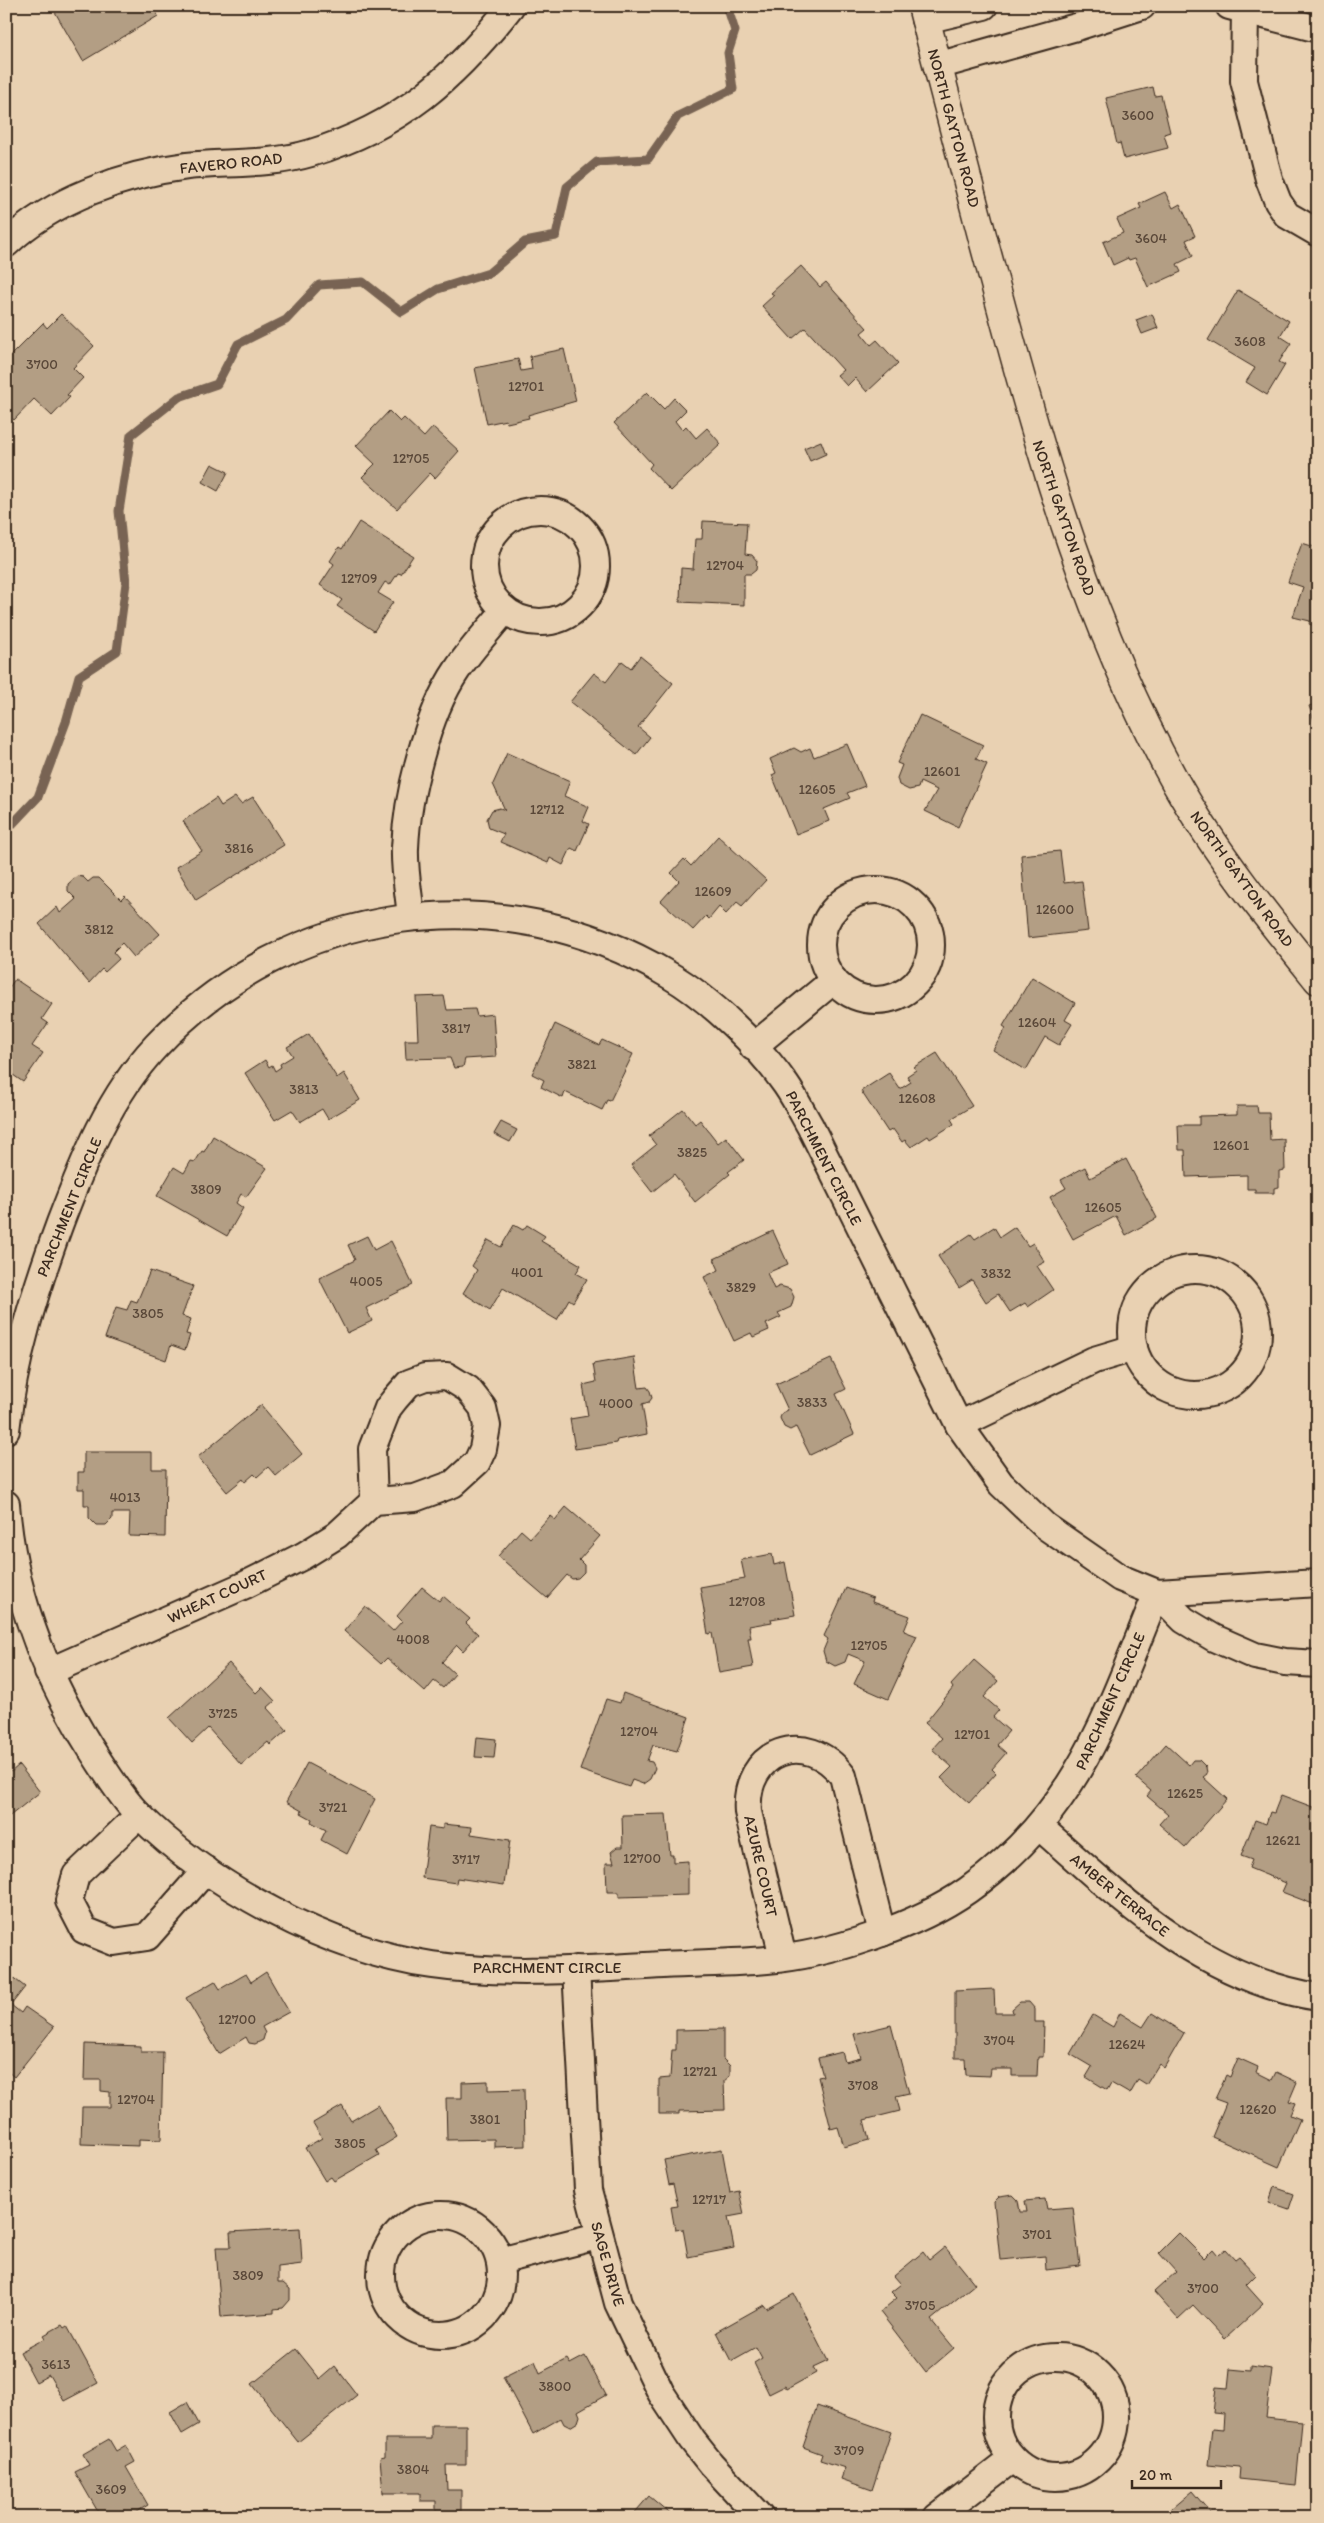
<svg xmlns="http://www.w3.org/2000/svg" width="1324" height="2523" font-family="Itim,sans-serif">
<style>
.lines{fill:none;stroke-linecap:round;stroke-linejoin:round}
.stream{stroke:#786452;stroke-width:9}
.building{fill:#b39e84;stroke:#3b2a1e}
.minor-casing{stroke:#3b2a1e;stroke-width:30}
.tertiary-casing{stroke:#3b2a1e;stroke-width:31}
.minor{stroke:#e9d1b2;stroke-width:26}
.tertiary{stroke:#e9d1b2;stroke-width:28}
.labels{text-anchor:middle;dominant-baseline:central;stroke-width:5;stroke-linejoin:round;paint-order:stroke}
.number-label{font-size:14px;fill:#594738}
.street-label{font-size:16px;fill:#3b2a1e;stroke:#e9d1b2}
</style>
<rect width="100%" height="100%" fill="#e9d1b2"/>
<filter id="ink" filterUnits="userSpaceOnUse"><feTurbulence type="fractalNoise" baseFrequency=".02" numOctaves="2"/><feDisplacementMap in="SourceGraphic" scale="10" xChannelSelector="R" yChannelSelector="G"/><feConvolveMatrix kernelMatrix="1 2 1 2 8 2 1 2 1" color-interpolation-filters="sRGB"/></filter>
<g filter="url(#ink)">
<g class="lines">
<polyline class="stream" points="6,831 38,797 66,722 79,676 117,651 126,583 119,511 131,435 179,397 217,384 238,344 286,320 319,285 363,282 401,312 438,289 489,273 525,242 556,236 567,187 597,162 648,159 678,116 733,89 728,53 735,31 727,6"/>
</g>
<g class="building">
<polygon points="56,6 165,6 156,12 158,16 83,61 55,12 58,10"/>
<polygon points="1153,87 1155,96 1161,95 1170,132 1164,134 1168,148 1124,159 1120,143 1117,144 1106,98"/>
<polygon points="1165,192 1173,208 1180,204 1195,236 1186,240 1193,256 1177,264 1181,272 1148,287 1135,258 1129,260 1128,258 1113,265 1103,242 1123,233 1117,219 1141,208 1139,204"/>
<polygon points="801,266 820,287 826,282 867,328 861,333 871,345 877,340 898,363 867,392 855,378 847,386 837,375 843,370 805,328 792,339 762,306 774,295 771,293"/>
<polygon points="1238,290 1289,321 1280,336 1291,343 1279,362 1285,365 1267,395 1246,382 1255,368 1208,340"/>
<polygon points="61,314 94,346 73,368 83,378 67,395 70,397 52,416 34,399 14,420 6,413 6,360 43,323 47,328"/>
<polygon points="1152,314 1158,328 1142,334 1136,320"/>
<polygon points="564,349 576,401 528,415 529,418 507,423 506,420 487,424 475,368 518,359 521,371 532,369 530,356"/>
<polygon points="647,392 664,409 674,398 686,410 675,421 682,430 686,426 696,438 707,428 721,444 671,491 649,468 652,464 614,423"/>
<polygon points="389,411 400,422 404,418 424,437 433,427 459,451 435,478 430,473 397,509 362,477 375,464 356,446"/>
<polygon points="821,441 826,454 810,461 804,448"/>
<polygon points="212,464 228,472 218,491 202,482"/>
<polygon points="703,521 747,523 745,554 752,555 757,561 756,570 751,574 744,574 744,605 680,602 681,568 693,569 695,539 702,539"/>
<polygon points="359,522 413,556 401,574 398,573 390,585 385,582 378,593 393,602 374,631 337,606 342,600 320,585 334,564 330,561 339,547 342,549"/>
<polygon points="1302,543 1318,548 1318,627 1309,624 1310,621 1293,617 1303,587 1288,582"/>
<polygon points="640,656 673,683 638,727 650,737 636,755 570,702 594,673 606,682 622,661 631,668"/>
<polygon points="1318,703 1318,732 1309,706"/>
<polygon points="920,715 983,745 976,759 987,764 958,827 925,811 937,790 920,782 918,788 909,790 899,785 897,778 902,765 897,763"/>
<polygon points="847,744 865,786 847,793 850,798 824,809 829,821 796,834 772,775 776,773 770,759 794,748 801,752 810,748 814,757"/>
<polygon points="507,753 570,781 564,796 589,807 583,821 589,824 577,851 571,848 563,865 550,858 548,863 500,842 504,834 489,828 487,819 492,810 500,808 505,810 493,784"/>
<polygon points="235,797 241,804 253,797 284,845 196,900 176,867 202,851 183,821 216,798 221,806"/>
<polygon points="718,836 766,880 742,906 737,902 726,914 719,907 709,919 706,916 693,930 661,901 679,881 671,873 684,859 691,866"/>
<polygon points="1060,851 1064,883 1082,881 1088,931 1028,938 1021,855"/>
<polygon points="77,876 83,877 88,882 93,878 99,878 121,900 125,896 160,934 134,957 122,943 113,952 119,959 105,972 102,969 89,983 39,924 57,907 60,913 76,899 68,891 68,884"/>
<polygon points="1032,977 1075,1003 1065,1020 1072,1024 1059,1045 1045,1037 1026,1070 993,1050 1006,1028 1003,1026"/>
<polygon points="15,979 52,1004 42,1019 48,1023 32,1046 43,1053 23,1082 6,1070 6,992"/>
<polygon points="444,996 447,1010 475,1009 477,1016 493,1014 496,1057 465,1059 463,1067 454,1068 450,1058 406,1059 405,1040 418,1040 416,997"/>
<polygon points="555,1024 599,1045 602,1040 633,1054 610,1101 607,1100 602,1110 565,1092 563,1098 541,1087 544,1080 532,1074"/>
<polygon points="309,1034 337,1078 344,1073 360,1100 328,1119 322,1109 300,1122 292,1110 275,1120 245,1073 265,1060 269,1067 272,1065 275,1071 281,1067 280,1064 293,1056 287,1047"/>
<polygon points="937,1053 972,1106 951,1119 954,1124 930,1139 928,1136 911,1147 905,1140 902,1142 893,1129 888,1132 861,1091 889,1073 900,1089 911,1082 907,1076 916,1070 914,1067"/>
<polygon points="1237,1106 1257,1106 1258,1113 1269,1113 1270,1140 1284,1139 1285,1170 1279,1171 1279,1187 1274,1188 1274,1193 1255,1193 1255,1189 1247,1189 1247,1175 1186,1177 1185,1150 1179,1150 1178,1125 1199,1125 1199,1116 1237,1115"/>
<polygon points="683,1109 695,1124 700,1120 718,1143 726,1137 744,1160 728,1172 730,1174 695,1202 674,1174 652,1192 631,1165 656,1145 649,1136"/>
<polygon points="501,1122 517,1130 510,1142 494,1134"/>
<polygon points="213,1136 267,1168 246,1197 241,1194 236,1203 243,1208 227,1236 157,1196 174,1167 184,1173 191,1161 195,1162 202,1151 204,1152"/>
<polygon points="1126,1159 1157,1218 1126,1235 1116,1216 1073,1239 1050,1197 1066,1188 1061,1180 1085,1167 1090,1178"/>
<polygon points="514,1225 523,1230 527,1225 545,1236 541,1241 581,1265 576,1273 587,1279 573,1302 569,1299 557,1320 503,1288 490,1310 463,1293 477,1270 472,1266 488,1240 501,1247"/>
<polygon points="994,1227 1000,1237 1015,1227 1028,1246 1033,1243 1045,1262 1037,1266 1053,1290 1028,1307 1025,1303 1010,1312 998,1294 986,1302 972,1280 959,1288 938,1256 971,1234 975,1239"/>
<polygon points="773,1231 788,1264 767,1273 774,1289 780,1286 790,1289 794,1297 791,1307 778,1313 781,1317 766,1324 769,1330 753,1337 751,1333 734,1341 704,1277 719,1270 714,1259"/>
<polygon points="367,1236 374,1250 391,1241 413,1285 366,1308 372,1321 347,1333 319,1278 355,1260 348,1245"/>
<polygon points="150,1271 193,1286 182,1316 191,1319 186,1334 190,1335 185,1350 171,1345 166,1360 105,1338 116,1307 127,1310 131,1300 137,1302"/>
<polygon points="634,1357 639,1388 647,1387 650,1391 652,1398 649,1402 642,1404 647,1434 617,1440 616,1443 575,1449 570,1419 588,1416 583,1385 596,1382 593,1364"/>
<polygon points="831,1359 846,1389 836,1394 854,1434 810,1455 796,1427 790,1430 784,1427 780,1418 782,1413 788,1410 776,1384"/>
<polygon points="261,1405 302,1454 276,1476 268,1467 257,1477 254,1474 245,1482 243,1479 227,1492 198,1457"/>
<polygon points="84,1452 152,1452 152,1469 166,1469 165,1537 129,1536 130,1513 112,1513 112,1519 106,1525 96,1525 89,1518 89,1505 84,1505 84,1489 78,1489 78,1472 84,1472"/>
<polygon points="566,1507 600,1536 579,1560 584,1565 584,1572 578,1578 572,1579 567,1575 547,1598 498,1556 521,1530 530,1538 550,1516 555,1520"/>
<polygon points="772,1554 774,1565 785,1562 795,1615 771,1619 772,1622 749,1626 751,1638 748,1638 753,1667 719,1673 712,1633 708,1634 700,1587 745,1579 741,1560"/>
<polygon points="422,1587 439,1601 443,1596 470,1619 466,1623 478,1634 463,1651 457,1645 442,1662 455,1674 443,1688 434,1681 425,1692 387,1658 381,1664 344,1631 365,1606 393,1631 402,1621 397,1616"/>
<polygon points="846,1588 873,1598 872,1602 910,1616 904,1631 917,1636 888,1699 854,1684 865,1661 848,1654 845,1662 835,1666 826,1661 823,1651 828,1639 824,1636"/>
<polygon points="974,1660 998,1681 984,1697 999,1710 993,1717 1009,1731 997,1745 1006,1753 992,1769 996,1773 969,1803 941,1778 952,1767 932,1749 942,1738 925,1723 953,1688 951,1685"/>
<polygon points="229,1663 256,1693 262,1687 275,1701 267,1708 287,1730 270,1745 268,1742 241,1765 208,1728 192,1743 169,1718"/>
<polygon points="623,1693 689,1717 677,1751 653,1745 647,1761 652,1762 655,1768 650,1779 643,1784 632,1780 629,1787 580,1770 606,1699 620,1703"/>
<polygon points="477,1737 496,1739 494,1758 475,1757"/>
<polygon points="1166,1744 1189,1765 1193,1760 1199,1760 1206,1767 1207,1774 1203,1777 1227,1799 1185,1847 1159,1824 1168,1814 1147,1796 1151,1791 1136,1778"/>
<polygon points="307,1763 375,1799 347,1854 321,1840 326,1830 311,1822 312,1819 301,1813 302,1811 286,1802"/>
<polygon points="19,1765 40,1792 6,1819 6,1766 11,1772"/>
<polygon points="1281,1795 1318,1809 1318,1906 1282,1892 1286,1883 1249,1868 1252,1860 1241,1856 1255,1820 1266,1824 1270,1812 1274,1813"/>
<polygon points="666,1814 670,1855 673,1855 673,1862 688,1861 688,1895 619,1897 619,1892 607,1892 606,1863 614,1863 611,1852 617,1847 623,1847 622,1815"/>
<polygon points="443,1824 472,1827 471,1834 510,1840 504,1885 457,1878 456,1883 422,1878 429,1827 443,1829"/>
<polygon points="6,1972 25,1987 11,2005 21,2013 25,2007 54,2027 14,2077 6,2070"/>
<polygon points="266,1972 289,2012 262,2027 265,2033 263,2040 255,2044 249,2043 246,2037 219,2054 186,1998 215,1981 220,1989 246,1974 251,1982"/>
<polygon points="994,1989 995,2013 1013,2013 1012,2009 1020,2002 1029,2002 1035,2009 1035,2022 1044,2022 1043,2057 1038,2057 1037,2076 1012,2076 1012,2069 991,2069 990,2076 966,2075 965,2058 955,2058 955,1991"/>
<polygon points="1120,2013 1143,2027 1152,2013 1184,2033 1164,2068 1159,2064 1146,2085 1138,2080 1130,2094 1111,2083 1107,2090 1086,2077 1092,2067 1070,2054 1093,2015 1113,2027"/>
<polygon points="891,2025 909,2093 896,2096 900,2111 864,2120 869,2140 844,2147 838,2127 831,2129 818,2077 823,2076 818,2058 842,2052 845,2062 861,2058 854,2034"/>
<polygon points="723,2029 723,2059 730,2066 730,2076 724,2081 725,2110 679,2111 679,2114 659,2114 659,2079 670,2078 672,2050 676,2050 676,2030"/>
<polygon points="85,2044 141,2046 141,2052 163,2052 161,2140 139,2139 139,2146 81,2144 82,2107 110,2107 110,2092 101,2091 101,2080 84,2080"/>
<polygon points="1238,2058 1258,2067 1256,2072 1272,2080 1276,2072 1297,2082 1289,2101 1295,2103 1290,2115 1300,2119 1279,2167 1212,2137 1226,2103 1215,2099 1226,2075 1230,2077"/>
<polygon points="488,2081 488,2090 524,2089 525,2146 494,2147 494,2139 447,2140 446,2098 462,2098 462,2082"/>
<polygon points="378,2105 397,2137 376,2150 379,2155 334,2181 331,2177 325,2181 305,2148 322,2138 313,2123 342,2106 351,2121"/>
<polygon points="722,2149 730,2193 739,2191 744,2214 728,2217 734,2248 688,2257 683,2229 675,2230 671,2207 678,2206 673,2184 669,2185 664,2160"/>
<polygon points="1274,2187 1294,2194 1289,2209 1269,2202"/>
<polygon points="1013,2195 1018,2200 1020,2212 1027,2212 1025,2201 1045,2199 1047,2209 1073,2207 1080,2266 1046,2270 1045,2256 1000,2260 994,2202 999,2197"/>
<polygon points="300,2228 302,2264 278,2267 278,2283 283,2283 290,2289 290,2300 283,2308 274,2309 274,2313 221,2317 216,2247 231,2247 230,2232"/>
<polygon points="1179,2233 1204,2258 1213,2249 1218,2255 1225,2249 1235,2260 1239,2257 1256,2275 1246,2285 1263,2304 1225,2339 1193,2305 1178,2319 1154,2292 1176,2272 1159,2253"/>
<polygon points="945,2247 975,2284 931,2320 954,2348 926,2372 880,2312 897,2298 891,2292 901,2284 894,2276 923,2252 929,2260"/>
<polygon points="794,2294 828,2361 813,2368 816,2373 787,2389 785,2386 769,2394 754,2363 762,2358 756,2347 731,2361 716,2332 764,2305 767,2309"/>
<polygon points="62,2325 64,2328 67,2326 98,2383 64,2401 49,2375 36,2382 20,2352 46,2338 44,2335"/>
<polygon points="1318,2336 1318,2353 1317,2353 1312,2337"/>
<polygon points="296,2349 320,2379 335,2366 357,2395 298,2442 252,2384"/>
<polygon points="585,2356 606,2395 578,2411 580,2416 578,2422 570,2427 564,2424 561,2418 533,2434 503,2377 535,2361 540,2373 567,2359 570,2364"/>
<polygon points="1251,2366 1272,2369 1266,2418 1302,2422 1296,2485 1239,2479 1240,2467 1208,2464 1212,2428 1223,2429 1224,2414 1213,2413 1216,2387 1228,2388 1230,2369 1251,2371"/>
<polygon points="187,2402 199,2424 182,2434 170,2412"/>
<polygon points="817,2406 891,2432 872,2490 841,2479 845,2468 820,2460 822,2454 803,2447"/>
<polygon points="431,2425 466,2425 466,2465 446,2465 447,2490 461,2490 461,2512 436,2512 436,2501 420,2501 420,2493 383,2493 380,2458 385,2457 385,2439 431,2439"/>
<polygon points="109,2439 116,2451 126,2445 135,2462 126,2467 148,2505 128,2517 101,2517 75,2472 89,2465 83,2454"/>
<polygon points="1192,2491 1214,2517 1161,2517"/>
<polygon points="649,2496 674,2517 631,2517"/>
</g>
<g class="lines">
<g class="minor-casing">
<g id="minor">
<polyline points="1229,6 1318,29"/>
<polyline points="1245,10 1244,81 1269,179 1278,202 1287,215 1318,233"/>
<polyline points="925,20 984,6"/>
<polyline points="937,66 1080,26 1142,6"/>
<path d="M6,244C53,199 124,174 187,166C229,162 271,165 311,153C401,126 454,78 511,6"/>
<circle cx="540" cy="566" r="56"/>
<circle cx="876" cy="945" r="55"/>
<path d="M411,917C409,894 404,871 405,848C407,796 427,714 457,670C471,649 489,630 505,610"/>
<polyline points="753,1047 834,980"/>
<circle cx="1195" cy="1332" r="63"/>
<polyline points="959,1425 1094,1360 1134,1348"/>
<path d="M6,1430C14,1358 35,1291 60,1223C84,1160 109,1096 156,1046C290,903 501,874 669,975C709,998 760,1047 786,1085C795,1098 802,1112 810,1126L959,1425L1001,1484L1045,1526L1120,1578L1157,1593L1184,1620L1214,1638L1255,1656L1285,1662L1318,1664"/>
<path d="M6,1504C13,1598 48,1684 100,1763C112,1781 123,1799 138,1814C213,1888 328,1950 432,1965C508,1976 587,1969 663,1965C697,1963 732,1963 767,1960C829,1955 917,1926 968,1890C1079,1811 1108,1712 1157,1593"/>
<polyline points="1157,1593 1318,1583"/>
<polyline points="48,1672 245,1585 303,1556 337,1535 374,1501 415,1498 453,1484 477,1462 483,1449 487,1426 483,1408 468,1389 447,1376 425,1377 409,1383 395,1399 388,1408 372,1449 374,1501"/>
<polyline points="139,1815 76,1875 69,1901 84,1930 114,1942 147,1937 206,1870"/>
<path d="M1040,1827C1122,1900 1204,1979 1318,1997"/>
<path d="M783,1957L748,1812C743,1751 806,1727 843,1776L882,1933"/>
<polyline points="576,1969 588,2190 618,2303 661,2393 692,2440 711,2464 760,2517"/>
<circle cx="441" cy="2275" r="60"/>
<polyline points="500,2261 598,2236"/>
<circle cx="1056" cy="2417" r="60"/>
<polyline points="937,2517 1012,2459"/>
</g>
</g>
<g class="tertiary-casing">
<path id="tertiary" d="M922,6C947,103 972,199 998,295C1043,464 1092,632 1177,785C1217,855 1268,918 1318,980"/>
</g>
<use href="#minor" class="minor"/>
<use href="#tertiary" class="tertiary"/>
</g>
</g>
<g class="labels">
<g class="number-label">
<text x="1138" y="115">3600</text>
<text x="1151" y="238">3604</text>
<text x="1250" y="341">3608</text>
<text x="42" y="364">3700</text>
<text x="526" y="386">12701</text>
<text x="411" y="458">12705</text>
<text x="725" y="565">12704</text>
<text x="359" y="578">12709</text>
<text x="942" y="771">12601</text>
<text x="817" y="789">12605</text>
<text x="547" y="809">12712</text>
<text x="239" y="848">3816</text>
<text x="713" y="891">12609</text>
<text x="1055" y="909">12600</text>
<text x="99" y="929">3812</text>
<text x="1037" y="1022">12604</text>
<text x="456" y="1028">3817</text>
<text x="582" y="1064">3821</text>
<text x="304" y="1089">3813</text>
<text x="917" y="1098">12608</text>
<text x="1231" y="1145">12601</text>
<text x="692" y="1152">3825</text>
<text x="206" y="1189">3809</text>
<text x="1103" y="1207">12605</text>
<text x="527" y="1272">4001</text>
<text x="996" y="1273">3832</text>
<text x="366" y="1281">4005</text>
<text x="741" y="1287">3829</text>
<text x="148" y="1313">3805</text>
<text x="812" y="1402">3833</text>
<text x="616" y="1403">4000</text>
<text x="125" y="1497">4013</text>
<text x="747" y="1601">12708</text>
<text x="413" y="1639">4008</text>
<text x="869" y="1645">12705</text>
<text x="223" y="1713">3725</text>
<text x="639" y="1731">12704</text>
<text x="972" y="1734">12701</text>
<text x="1185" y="1793">12625</text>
<text x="333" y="1807">3721</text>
<text x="1283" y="1840">12621</text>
<text x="642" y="1858">12700</text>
<text x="466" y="1859">3717</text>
<text x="237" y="2019">12700</text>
<text x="999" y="2040">3704</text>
<text x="1127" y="2044">12624</text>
<text x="700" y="2071">12721</text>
<text x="863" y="2085">3708</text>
<text x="136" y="2099">12704</text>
<text x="1258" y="2109">12620</text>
<text x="485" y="2119">3801</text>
<text x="350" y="2143">3805</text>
<text x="709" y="2199">12717</text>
<text x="1037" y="2234">3701</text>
<text x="248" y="2275">3809</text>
<text x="1203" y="2288">3700</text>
<text x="920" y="2305">3705</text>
<text x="56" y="2364">3613</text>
<text x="555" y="2386">3800</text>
<text x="849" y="2450">3709</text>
<text x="413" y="2469">3804</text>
<text x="111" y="2489">3609</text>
</g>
<g class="street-label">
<text transform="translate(954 128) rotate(75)">NORTH GAYTON ROAD</text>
<text transform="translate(231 163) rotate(-6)">FAVERO ROAD</text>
<text transform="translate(1064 518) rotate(71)">NORTH GAYTON ROAD</text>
<text transform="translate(1242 879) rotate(54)">NORTH GAYTON ROAD</text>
<text transform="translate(824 1158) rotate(63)">PARCHMENT CIRCLE</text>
<text transform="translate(69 1207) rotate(-68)">PARCHMENT CIRCLE</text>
<text transform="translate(217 1596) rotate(-25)">WHEAT COURT</text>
<text transform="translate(1110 1701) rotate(-66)">PARCHMENT CIRCLE</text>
<text transform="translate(761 1866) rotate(77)">AZURE COURT</text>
<text transform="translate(1120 1895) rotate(39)">AMBER TERRACE</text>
<text x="547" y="1967">PARCHMENT CIRCLE</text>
<text transform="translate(608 2264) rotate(74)">SAGE DRIVE</text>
</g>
</g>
<rect width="1324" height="2523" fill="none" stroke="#e9d1b2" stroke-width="25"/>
<rect x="12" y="12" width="1299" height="2498" fill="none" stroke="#3b2a1e" stroke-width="2" filter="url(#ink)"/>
<path d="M1132 2480v8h89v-8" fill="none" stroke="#3b2a1e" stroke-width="2.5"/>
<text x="1139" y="2480" font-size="15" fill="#3b2a1e" stroke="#e9d1b2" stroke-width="4" paint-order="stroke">20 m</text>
</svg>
